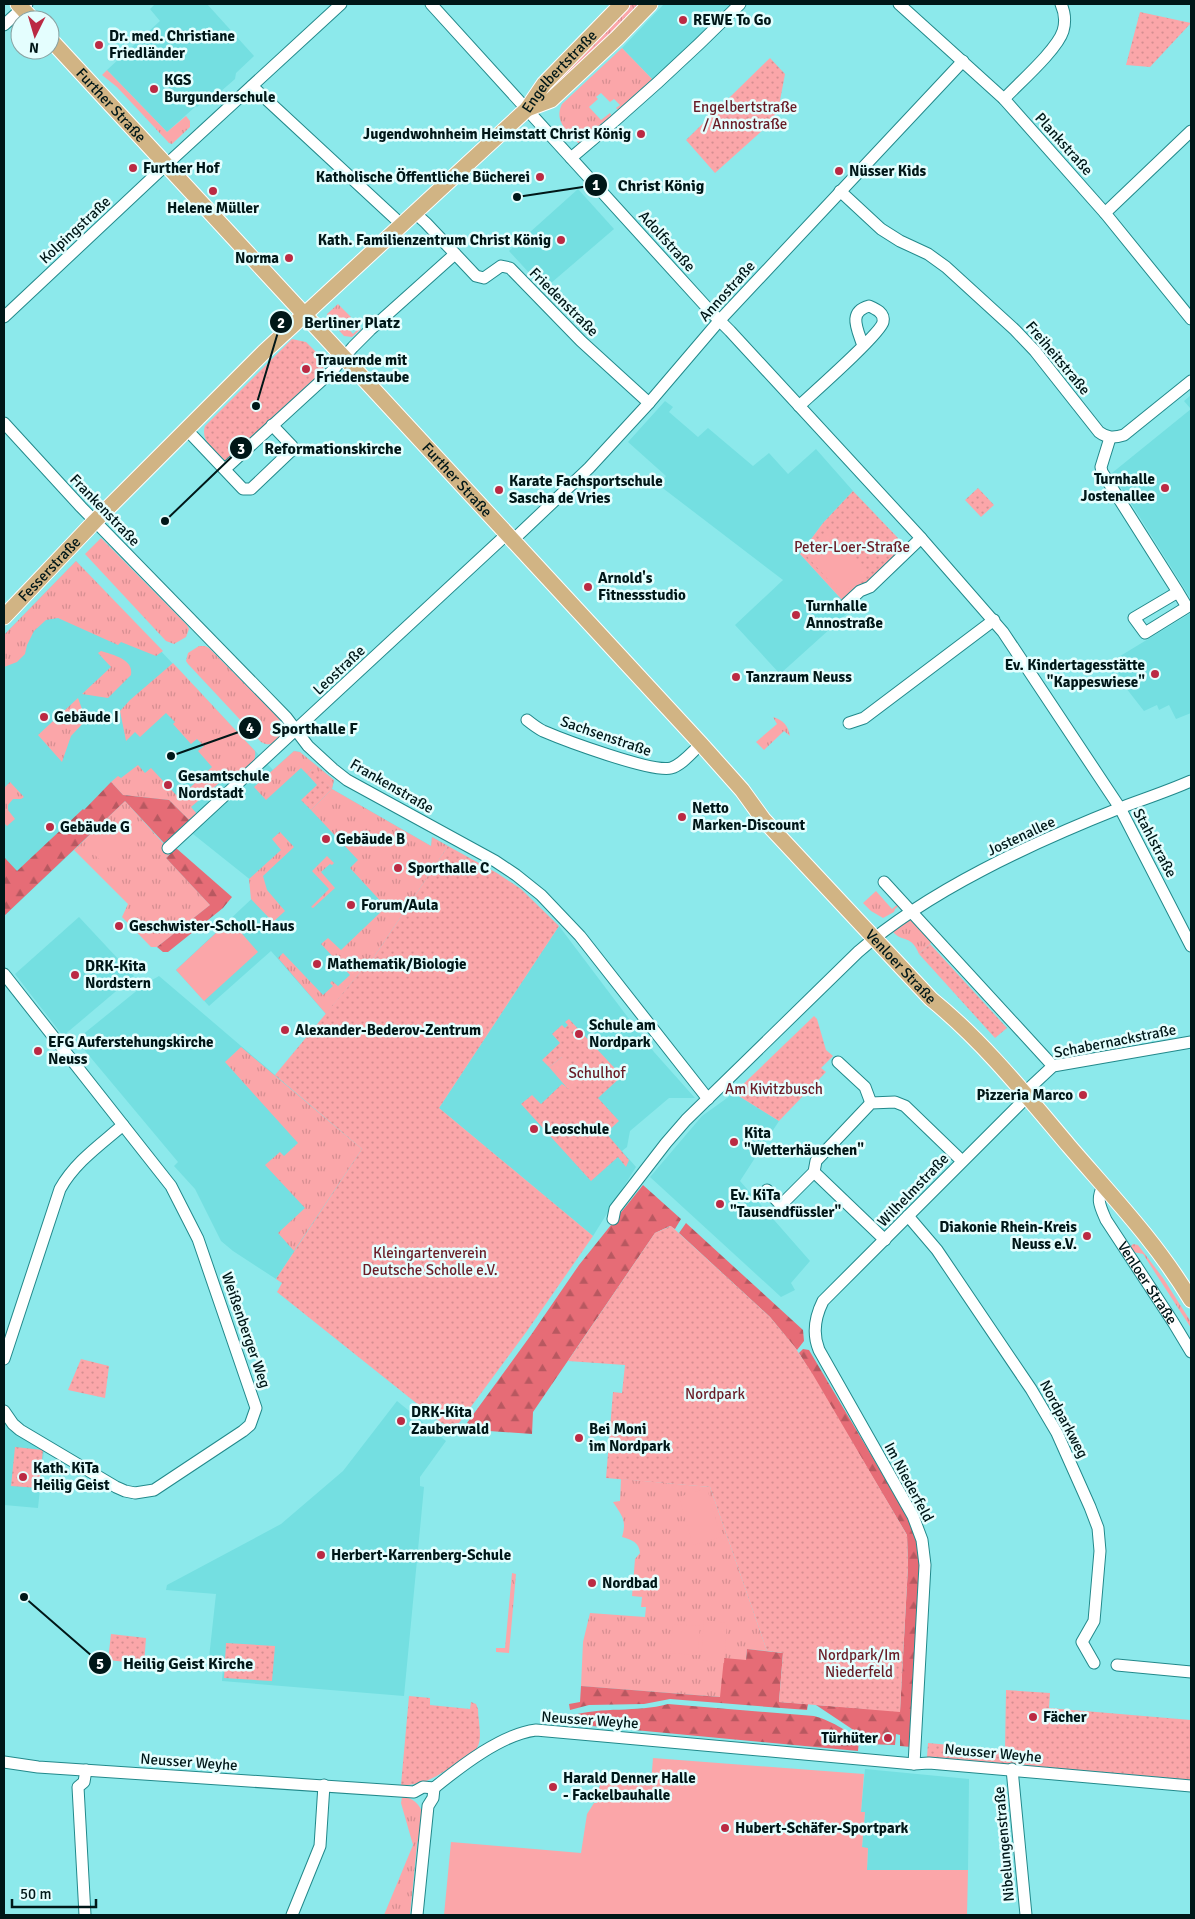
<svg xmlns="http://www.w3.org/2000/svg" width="1195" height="1919" font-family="Signika,sans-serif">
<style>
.built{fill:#74dfe1}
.grass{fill:url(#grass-tufts)}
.forest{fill:url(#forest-firs)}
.park{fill:url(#park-dots)}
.pitch{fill:#fba6a9}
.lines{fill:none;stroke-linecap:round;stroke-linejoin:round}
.minor-casing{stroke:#22898b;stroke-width:13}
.major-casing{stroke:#fff;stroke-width:17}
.minor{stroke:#fff;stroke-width:11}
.major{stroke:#d1b484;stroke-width:15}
.poi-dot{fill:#bb2a43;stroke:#e4fefe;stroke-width:2}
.labels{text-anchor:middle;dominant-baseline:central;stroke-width:5;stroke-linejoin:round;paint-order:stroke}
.poi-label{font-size:15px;font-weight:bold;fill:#001718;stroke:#e4fefe;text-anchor:start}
.street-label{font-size:15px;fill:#001718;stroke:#e4fefe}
.park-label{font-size:15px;fill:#691c26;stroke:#e4fefe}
.leader{fill:none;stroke:#001718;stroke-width:2}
.callout-dot{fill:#001718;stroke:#e4fefe;stroke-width:2}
.mark-label{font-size:15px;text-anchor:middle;font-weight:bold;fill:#fff}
.callout-label{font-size:16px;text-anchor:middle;font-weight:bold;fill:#001718;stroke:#e4fefe;stroke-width:5;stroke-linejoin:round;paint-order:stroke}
</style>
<defs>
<pattern id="grass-tufts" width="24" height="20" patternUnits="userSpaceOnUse" patternTransform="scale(1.25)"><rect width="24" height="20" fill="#fba6a9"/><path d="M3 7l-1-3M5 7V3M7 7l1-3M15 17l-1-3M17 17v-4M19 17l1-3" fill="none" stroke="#d58e91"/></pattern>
<pattern id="forest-firs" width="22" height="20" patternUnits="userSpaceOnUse" patternTransform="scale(1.25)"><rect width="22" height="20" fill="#e66c76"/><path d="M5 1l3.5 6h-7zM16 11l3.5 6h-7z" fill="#b85860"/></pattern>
<pattern id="park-dots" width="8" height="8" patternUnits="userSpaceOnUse" patternTransform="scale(1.25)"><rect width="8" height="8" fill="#fba6a9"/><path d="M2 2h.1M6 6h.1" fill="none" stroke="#d58e91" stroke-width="1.8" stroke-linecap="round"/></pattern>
</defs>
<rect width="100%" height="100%" fill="#8ce9eb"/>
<g class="built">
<polygon points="155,4 207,4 254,56 236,73 235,79 212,99 209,97 197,107 196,106 167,132 107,70 160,21 150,9"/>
<polygon points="664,4 733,5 653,80 622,48"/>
<polygon points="578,189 614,229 544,289 509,251"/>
<polygon points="1191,395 1191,599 1112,473 1191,409 1184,401"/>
<polygon points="665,401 673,407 669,412 698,437 708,428 753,466 769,453 788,474 816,449 853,491 823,523 800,554 851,610 780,674 735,625 783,580 660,486 666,476 628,442"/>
<polygon points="76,561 273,770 294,751 300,752 334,780 332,789 431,846 432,837 448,846 370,963 362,970 326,1014 271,951 209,1006 176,970 262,889 183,826 164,843 126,801 4,916 4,635"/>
<polygon points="1191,613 1191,713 1176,719 1169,705 1159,710 1157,705 1144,711 1126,688 1112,661"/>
<polygon points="79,917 134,976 63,1036 15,974"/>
<polygon points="559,926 654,1052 695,1098 669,1098 630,1131 627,1147 622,1151 636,1167 593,1236 439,1108"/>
<polygon points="159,976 362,1149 276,1279 233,1251 221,1241 195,1189 174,1166 178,1162 76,1040 145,984"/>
<polygon points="734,1093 779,1121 740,1181 810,1261 791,1283 795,1290 781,1297 650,1177 702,1116"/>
<polygon points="397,1401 446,1441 420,1477 420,1486 424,1487 404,1696 222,1681 223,1668 208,1667 216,1594 166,1590 167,1585 281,1524 343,1471"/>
<polygon points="4,1422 10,1430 44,1450 38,1508 4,1505"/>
<polygon points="865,1769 969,1779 968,1870 867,1870 868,1848 862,1848 865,1813 861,1812"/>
</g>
<g class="grass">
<polygon points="630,4 638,4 624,20 550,93 547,91"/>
<path d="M622,48L653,80L618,110L616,108L620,105L614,99L610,102L601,93L596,97L598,99L589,107L601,120L610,113L612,116L580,145C569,132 553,122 562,104Z"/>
<polygon points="107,70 167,132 186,116 190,121 190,127 172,144 169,143 117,87 102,75"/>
<polygon points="338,304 351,317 344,324 353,334 360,327 361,329 352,337 344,336 328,318 327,314"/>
<polygon points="101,538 187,625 189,629 186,637 174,644 166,641 85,554"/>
<polygon points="76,561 163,651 156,656 121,642 118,645 58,618 46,620 34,631 27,645 25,654 17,662 4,667 4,635"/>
<path d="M199,646H205L209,648L278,717C288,732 276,751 261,742L188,664L186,661L188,653Z"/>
<path d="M101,651C113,655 134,659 131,675L108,698L82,694L111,667L98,653Z"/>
<path d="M173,663L255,751C257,763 247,770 240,778L233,771L191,807L197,814L189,820L169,800L123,795L111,782L118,776L121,778L138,765L145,773L151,768L179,798L212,767L198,751L204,746L197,739L191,744L173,724L175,722L166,713L140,737L135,732L126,741L120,711L130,700Z"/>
<polygon points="78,698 86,720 71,736 62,762 38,735"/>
<path d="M773,717C783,720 788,725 790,736L784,731L764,750L756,742L777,724Z"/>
<polygon points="294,751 300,752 334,780 332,789 431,846 432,837 448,846 370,963 362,970 326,1014 278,958 283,953 323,995 333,986 330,983 332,981 338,986 350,975 321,944 328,938 341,950 386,907 350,868 358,860 311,810 332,789 312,769 307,774 301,768 266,800 254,787"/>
<polygon points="10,782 24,797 21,799 13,799 8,805 8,810 15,819 7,826 4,823 4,788"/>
<polygon points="125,801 171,852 166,858 210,905 157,947 151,947 122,917 128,904 74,850"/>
<polygon points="280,832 294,847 263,876 267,890 285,911 273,922 251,899 249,879 281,850 272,839"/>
<polygon points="327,856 334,863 332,865 330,864 321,872 335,888 313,908 311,907 329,889 312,871"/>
<polygon points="876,891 892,909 899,903 900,905 895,909 894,912 883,918 871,911 863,903"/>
<path d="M908,919L915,920L933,941L919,954C911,934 903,943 893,932L894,928Z"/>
<polygon points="241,1047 362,1149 294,1251 278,1233 305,1208 265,1165 280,1152 284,1156 298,1143 225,1062"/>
<polygon points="1133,1244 1138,1245 1163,1278 1191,1322 1191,1328 1143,1254 1133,1252 1130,1247"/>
<path d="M621,1479L710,1487L767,1651L747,1649L746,1660L721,1697L581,1686L583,1642L590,1613L645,1617L646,1607H641L642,1597L632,1596L635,1559L640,1553C639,1542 632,1540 622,1537C627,1520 622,1516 613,1502L620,1501Z"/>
<polygon points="512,1573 516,1574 509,1653 496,1652 496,1648 505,1648"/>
<path d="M402,1797C412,1797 420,1804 423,1814L417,1845L410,1915H384L413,1845L401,1803Z"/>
</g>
<g class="forest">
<polygon points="111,782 123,795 169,800 189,820 164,843 125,801 4,916 4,857 17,871 83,809 84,810"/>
<polygon points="176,848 232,897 223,908 168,952 163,952 157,947 210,905 166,858"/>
<polygon points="643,1185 681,1219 675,1229 670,1226 655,1233 533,1412 532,1434 475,1430 467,1423 531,1335 579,1265"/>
<polygon points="686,1223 803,1330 804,1341 797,1350 770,1317 679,1233"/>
<polygon points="803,1349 809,1350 909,1519 917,1540 920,1567 911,1747 900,1746 900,1735 896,1734 895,1745 867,1744 852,1729 816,1705 900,1711 908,1566 907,1535 799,1353"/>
<polygon points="747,1649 783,1653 779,1702 808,1704 807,1710 670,1699 644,1704 589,1705 570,1710 569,1704 580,1702 581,1686 720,1697 724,1658 746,1660"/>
<path d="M668,1704L814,1716C826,1719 852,1731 858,1743C859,1746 858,1749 858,1751L571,1724L570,1716C603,1706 636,1713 668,1704Z"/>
</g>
<g class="park">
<polygon points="1140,12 1191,23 1150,67 1126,65"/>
<polygon points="770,58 785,74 778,111 773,117 775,119 715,173 686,140"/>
<path d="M292,339L306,342L322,358L324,372L226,460H224C214,451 200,440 205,426Z"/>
<polygon points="978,488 994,505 981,517 965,500"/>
<polygon points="853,491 898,538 898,546 903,551 866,585 843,601 800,554 823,523"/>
<polygon points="313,768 332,789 311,810 301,800 317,785 307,774"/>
<polygon points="448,846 497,873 521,889 559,926 439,1108 593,1236 527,1331 459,1423 446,1425 440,1422 277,1292 282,1283 276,1279 362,1149 275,1075 362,970 370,963"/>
<polygon points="930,944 1007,1028 995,1038 919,954"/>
<polygon points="814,1016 817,1019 826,1050 833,1056 821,1068 826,1072 779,1121 734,1093"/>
<polygon points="569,1019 622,1076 598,1098 619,1121 606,1133 629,1160 626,1167 618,1157 591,1181 521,1104 532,1095 541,1104 562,1084 569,1089 562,1057 549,1067 542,1060 560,1043 552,1034 562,1025 565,1028 568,1025 565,1022"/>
<polygon points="671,1226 770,1317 794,1346 812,1373 907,1535 908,1566 900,1712 779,1702 783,1653 767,1651 710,1487 606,1478 613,1392 622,1393 625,1365 568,1361 655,1233"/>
<polygon points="81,1359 109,1366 105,1398 68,1390"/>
<polygon points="15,1447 43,1450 39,1488 11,1486"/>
<polygon points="111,1634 146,1638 144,1664 108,1660"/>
<polygon points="226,1643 275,1646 272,1681 224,1678"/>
<polygon points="1006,1690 1050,1693 1049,1708 1191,1720 1191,1780 927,1757 928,1743 1005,1750"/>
<path d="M409,1696L430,1698V1705L470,1709L471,1702L476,1704L478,1709C478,1721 483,1738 477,1748C474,1753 466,1757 461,1760C442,1773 426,1786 401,1785Z"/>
</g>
<g class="pitch">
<polygon points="828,531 866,573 842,595 804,553"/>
<polygon points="119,817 140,839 108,868 87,847"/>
<polygon points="230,920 258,952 204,1001 176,970"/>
<polygon points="562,1057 581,1077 568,1089 549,1067"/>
<polygon points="707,1488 721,1537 693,1545 679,1497"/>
<polygon points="704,1620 727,1623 724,1663 701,1660"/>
<polygon points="673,1624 700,1626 698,1655 670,1653"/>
<polygon points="653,1758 864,1774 861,1812 865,1812 862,1847 868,1848 867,1870 968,1870 967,1915 444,1915 451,1842 581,1853 587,1814 594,1803 597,1803 598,1790 602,1780 651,1784"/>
</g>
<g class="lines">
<g class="minor-casing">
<g id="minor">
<polyline points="431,4 711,312 730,331 921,538 1003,632 1120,808 1191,946"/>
<polyline points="899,4 1004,99 1105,213 1191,319"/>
<polyline points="4,25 27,4"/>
<polyline points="252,86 402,225"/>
<path d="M1004,99C1019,83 1057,50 1063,31C1066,21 1065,13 1061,4"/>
<path d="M571,158C630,109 686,58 740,4"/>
<path d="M840,191L881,229L900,241L928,254L946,267L1015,330L1035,351L1099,432C1107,438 1114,438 1124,435L1191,381"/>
<polyline points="415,213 426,223 476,276 484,278 501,266 510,268 581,341 649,403"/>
<polyline points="1105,213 1191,131"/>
<polyline points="4,317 167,164 341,4"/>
<path d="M799,406C812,394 881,333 883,322C885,313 876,309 869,306C847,312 858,330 863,346"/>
<polyline points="4,423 81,507 286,717 308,746 333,769 347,780 495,861 516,875 541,895 580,936 708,1099"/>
<polyline points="187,430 243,489 251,489 293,449 292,446 272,425"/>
<polyline points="1110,438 1101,467 1102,472 1178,592 1187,607 1145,633 1134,618 1178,592"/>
<polyline points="225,469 332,371 353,347 370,330 455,254"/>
<polyline points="513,540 589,468 649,403 719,321 963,61"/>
<polyline points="846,604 860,591 870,587 921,538"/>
<path d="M527,720C532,724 537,728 543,731C564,740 652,773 671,768C682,765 692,752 701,744"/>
<polyline points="849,723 864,718 994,620"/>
<polyline points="168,848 507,534"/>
<polyline points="884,882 1053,1066"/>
<polyline points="4,974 171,1186 198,1239 256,1408 250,1425 243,1431 154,1490 135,1493 125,1491 116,1487 20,1430 13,1424 4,1411"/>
<polyline points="838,1062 865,1087 871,1103"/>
<polyline points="1024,1093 1053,1066 1191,1042"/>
<polyline points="814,1172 885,1240"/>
<path id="s1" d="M1103,1186C1096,1200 1100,1206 1106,1220L1173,1322L1191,1352"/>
<polyline points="767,1190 781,1205 814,1172 816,1161 871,1103 895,1102 905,1106 962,1161"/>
<polyline points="908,1216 937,1250 1031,1389 1057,1433 1090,1507 1098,1528 1100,1551 1094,1621 1082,1642 1094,1663"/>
<path d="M613,1219L615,1209L666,1143L686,1120L858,952C929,890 1032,843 1120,808C1144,799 1168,791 1191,781"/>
<path d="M4,1359L60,1189C75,1162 100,1145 123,1125"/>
<polyline points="1117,1665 1191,1672"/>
<path d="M4,1762L38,1767L414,1792L423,1787L434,1788C461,1766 502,1734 536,1730L914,1764L929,1763L1191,1786"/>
<path d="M914,1764L925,1565L922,1540L913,1516L819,1350C812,1333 815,1317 823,1301L1027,1097"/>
<polyline points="1012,1769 1026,1915"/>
<polyline points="85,1915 78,1787 84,1782 86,1770"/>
<polyline points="292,1915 320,1846 324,1785"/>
<polyline points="417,1915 428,1806 433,1798 434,1788"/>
</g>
</g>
<g class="major-casing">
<g id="major">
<polyline points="18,4 33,20"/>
<path id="s2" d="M50,39L701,744L742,790L763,819L931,999C983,1041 1026,1095 1069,1146C1112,1196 1157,1243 1191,1300"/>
<polyline points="527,109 551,100 617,38 650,4"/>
<path id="s3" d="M4,617L95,521L264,352L527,109L544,84L622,4"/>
</g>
</g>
<use href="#minor" class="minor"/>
<use href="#major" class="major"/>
</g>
<g class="poi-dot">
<circle cx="683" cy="20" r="5"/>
<circle cx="99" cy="45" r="5"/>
<circle cx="154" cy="89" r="5"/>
<circle cx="641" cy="134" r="5"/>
<circle cx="133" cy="168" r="5"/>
<circle cx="839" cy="171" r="5"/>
<circle cx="540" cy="177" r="5"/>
<circle cx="213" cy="191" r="5"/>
<circle cx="561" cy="240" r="5"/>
<circle cx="289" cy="258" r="5"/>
<circle cx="306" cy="369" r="5"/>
<circle cx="1165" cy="488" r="5"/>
<circle cx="499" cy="490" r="5"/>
<circle cx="588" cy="587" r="5"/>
<circle cx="796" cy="615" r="5"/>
<circle cx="1155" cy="674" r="5"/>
<circle cx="736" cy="677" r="5"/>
<circle cx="44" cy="717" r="5"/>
<circle cx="168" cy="785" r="5"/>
<circle cx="682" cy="817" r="5"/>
<circle cx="50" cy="827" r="5"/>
<circle cx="326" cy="839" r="5"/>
<circle cx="398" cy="868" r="5"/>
<circle cx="351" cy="905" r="5"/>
<circle cx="119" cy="926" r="5"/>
<circle cx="317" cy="964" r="5"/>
<circle cx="75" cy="975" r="5"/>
<circle cx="285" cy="1030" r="5"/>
<circle cx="579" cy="1034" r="5"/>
<circle cx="38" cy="1051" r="5"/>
<circle cx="1083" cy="1095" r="5"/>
<circle cx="534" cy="1129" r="5"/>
<circle cx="734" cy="1142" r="5"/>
<circle cx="720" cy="1204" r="5"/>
<circle cx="1087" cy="1236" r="5"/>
<circle cx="401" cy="1421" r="5"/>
<circle cx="579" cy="1438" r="5"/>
<circle cx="23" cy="1477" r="5"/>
<circle cx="321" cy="1555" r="5"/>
<circle cx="592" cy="1583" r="5"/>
<circle cx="1033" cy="1717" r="5"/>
<circle cx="888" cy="1738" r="5"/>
<circle cx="553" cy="1787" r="5"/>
<circle cx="725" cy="1828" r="5"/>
</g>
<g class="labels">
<g class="poi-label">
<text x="693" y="20">REWE To Go</text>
<text x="109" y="36">Dr. med. Christiane<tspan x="109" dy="17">Friedländer</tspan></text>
<text x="164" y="80">KGS<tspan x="164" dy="17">Burgunderschule</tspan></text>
<text x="631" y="134" text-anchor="end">Jugendwohnheim Heimstatt Christ König</text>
<text x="143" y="168">Further Hof</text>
<text x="849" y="171">Nüsser Kids</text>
<text x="530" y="177" text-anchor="end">Katholische Öffentliche Bücherei</text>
<text x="213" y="208" text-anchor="middle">Helene Müller</text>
<text x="551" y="240" text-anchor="end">Kath. Familienzentrum Christ König</text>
<text x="279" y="258" text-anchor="end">Norma</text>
<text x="316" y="360">Trauernde mit<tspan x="316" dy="17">Friedenstaube</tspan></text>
<text x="1155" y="479" text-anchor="end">Turnhalle<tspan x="1155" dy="17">Jostenallee</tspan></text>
<text x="509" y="481">Karate Fachsportschule<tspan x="509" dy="17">Sascha de Vries</tspan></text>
<text x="598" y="578">Arnold's<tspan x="598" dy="17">Fitnessstudio</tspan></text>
<text x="806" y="606">Turnhalle<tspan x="806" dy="17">Annostraße</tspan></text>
<text x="1145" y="665" text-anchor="end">Ev. Kindertagesstätte<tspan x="1145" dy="17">"Kappeswiese"</tspan></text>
<text x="746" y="677">Tanzraum Neuss</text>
<text x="54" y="717">Gebäude I</text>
<text x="178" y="776">Gesamtschule<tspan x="178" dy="17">Nordstadt</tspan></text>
<text x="692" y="808">Netto<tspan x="692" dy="17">Marken-Discount</tspan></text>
<text x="60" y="827">Gebäude G</text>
<text x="336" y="839">Gebäude B</text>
<text x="408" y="868">Sporthalle C</text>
<text x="361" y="905">Forum/Aula</text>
<text x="129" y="926">Geschwister-Scholl-Haus</text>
<text x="327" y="964">Mathematik/Biologie</text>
<text x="85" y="966">DRK-Kita<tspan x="85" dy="17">Nordstern</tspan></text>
<text x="589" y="1025">Schule am<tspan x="589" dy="17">Nordpark</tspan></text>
<text x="295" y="1030">Alexander-Bederov-Zentrum</text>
<text x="48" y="1042">EFG Auferstehungskirche<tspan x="48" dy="17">Neuss</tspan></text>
<text x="1073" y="1095" text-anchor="end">Pizzeria Marco</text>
<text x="544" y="1129">Leoschule</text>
<text x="744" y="1133">Kita<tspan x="744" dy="17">"Wetterhäuschen"</tspan></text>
<text x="730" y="1195">Ev. KiTa<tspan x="730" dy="17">"Tausendfüssler"</tspan></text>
<text x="1077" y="1227" text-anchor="end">Diakonie Rhein-Kreis<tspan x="1077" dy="17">Neuss e.V.</tspan></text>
<text x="411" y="1412">DRK-Kita<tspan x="411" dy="17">Zauberwald</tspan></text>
<text x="589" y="1429">Bei Moni<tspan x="589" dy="17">im Nordpark</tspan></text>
<text x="33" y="1468">Kath. KiTa<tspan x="33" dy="17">Heilig Geist</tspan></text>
<text x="331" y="1555">Herbert-Karrenberg-Schule</text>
<text x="602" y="1583">Nordbad</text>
<text x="1043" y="1717">Fächer</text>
<text x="878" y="1738" text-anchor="end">Türhüter</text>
<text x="563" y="1778">Harald Denner Halle<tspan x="563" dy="17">- Fackelbauhalle</tspan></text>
<text x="735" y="1828">Hubert-Schäfer-Sportpark</text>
</g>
<g class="street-label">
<text stroke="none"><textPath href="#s3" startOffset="779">Engelbertstraße</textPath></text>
<text stroke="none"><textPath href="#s2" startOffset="90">Further Straße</textPath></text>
<text transform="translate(1064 144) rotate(48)">Plankstraße</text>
<text transform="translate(75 230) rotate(-43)">Kolpingstraße</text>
<text transform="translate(667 241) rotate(48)">Adolfstraße</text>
<text transform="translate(727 291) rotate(-48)">Annostraße</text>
<text transform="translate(564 302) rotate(45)">Friedenstraße</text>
<text transform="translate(1058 358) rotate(50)">Freiheitstraße</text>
<text stroke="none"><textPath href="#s2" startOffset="600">Further Straße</textPath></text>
<text transform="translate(105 510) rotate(46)">Frankenstraße</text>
<text stroke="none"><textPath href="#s3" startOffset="66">Fesserstraße</textPath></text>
<text transform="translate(339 670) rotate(-43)">Leostraße</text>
<text transform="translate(606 736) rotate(19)">Sachsenstraße</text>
<text transform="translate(392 786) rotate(30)">Frankenstraße</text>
<text transform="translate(1021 836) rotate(-25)">Jostenallee</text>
<text transform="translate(1155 843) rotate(62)">Stahlstraße</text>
<text stroke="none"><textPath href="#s2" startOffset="1259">Venloer Straße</textPath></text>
<text transform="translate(1115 1041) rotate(-11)">Schabernackstraße</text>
<text transform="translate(913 1190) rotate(-46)">Wilhelmstraße</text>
<text stroke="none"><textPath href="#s1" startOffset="111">Venloer Straße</textPath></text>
<text transform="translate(246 1330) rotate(71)">Weißenberger Weg</text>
<text transform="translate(1064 1419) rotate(62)">Nordparkweg</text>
<text transform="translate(909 1482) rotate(62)">Im Niederfeld</text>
<text transform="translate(590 1720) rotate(4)">Neusser Weyhe</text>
<text transform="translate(993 1753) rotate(5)">Neusser Weyhe</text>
<text transform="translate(189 1762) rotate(4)">Neusser Weyhe</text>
<text transform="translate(1004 1844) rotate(-95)">Nibelungenstraße</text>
</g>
<g class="park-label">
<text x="745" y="107">Engelbertstraße<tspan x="745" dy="17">/ Annostraße</tspan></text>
<text x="852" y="547">Peter-Loer-Straße</text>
<text x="597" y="1073">Schulhof</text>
<text x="774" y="1089">Am Kivitzbusch</text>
<text x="430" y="1253">Kleingartenverein<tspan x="430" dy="17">Deutsche Scholle e.V.</tspan></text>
<text x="715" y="1394">Nordpark</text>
<text x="859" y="1655">Nordpark/Im<tspan x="859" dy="17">Niederfeld</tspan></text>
</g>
</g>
<path class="leader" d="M517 197L596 185M256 406L281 322M165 521L241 448M171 756L250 728M24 1597L100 1663"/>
<g class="callout-dot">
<circle cx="517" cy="197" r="5"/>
<circle cx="256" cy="406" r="5"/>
<circle cx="165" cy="521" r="5"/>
<circle cx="171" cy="756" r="5"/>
<circle cx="24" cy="1597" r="5"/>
<circle cx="596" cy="185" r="12"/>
<circle cx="281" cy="322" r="12"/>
<circle cx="241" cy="448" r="12"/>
<circle cx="250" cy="728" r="12"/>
<circle cx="100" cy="1663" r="12"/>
</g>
<g class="mark-label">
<text x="596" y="190">1</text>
<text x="281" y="328">2</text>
<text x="241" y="454">3</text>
<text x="250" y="733">4</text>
<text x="100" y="1669">5</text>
</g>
<g class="callout-label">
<text x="661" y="191">Christ König</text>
<text x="352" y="328">Berliner Platz</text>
<text x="333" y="454">Reformationskirche</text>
<text x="315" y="734">Sporthalle F</text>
<text x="188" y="1669">Heilig Geist Kirche</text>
</g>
<rect width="1195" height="1919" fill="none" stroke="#001718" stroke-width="10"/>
<g transform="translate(35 35) rotate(185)"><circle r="24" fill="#e4fefe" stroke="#89a2a2"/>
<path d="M0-4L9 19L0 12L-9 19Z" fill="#bb2a43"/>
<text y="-8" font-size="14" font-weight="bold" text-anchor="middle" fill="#001718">N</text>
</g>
<path d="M12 1899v8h84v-8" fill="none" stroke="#001718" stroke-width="2.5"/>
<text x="20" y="1899" font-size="15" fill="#001718" stroke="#e4fefe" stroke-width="4" paint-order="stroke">50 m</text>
</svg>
